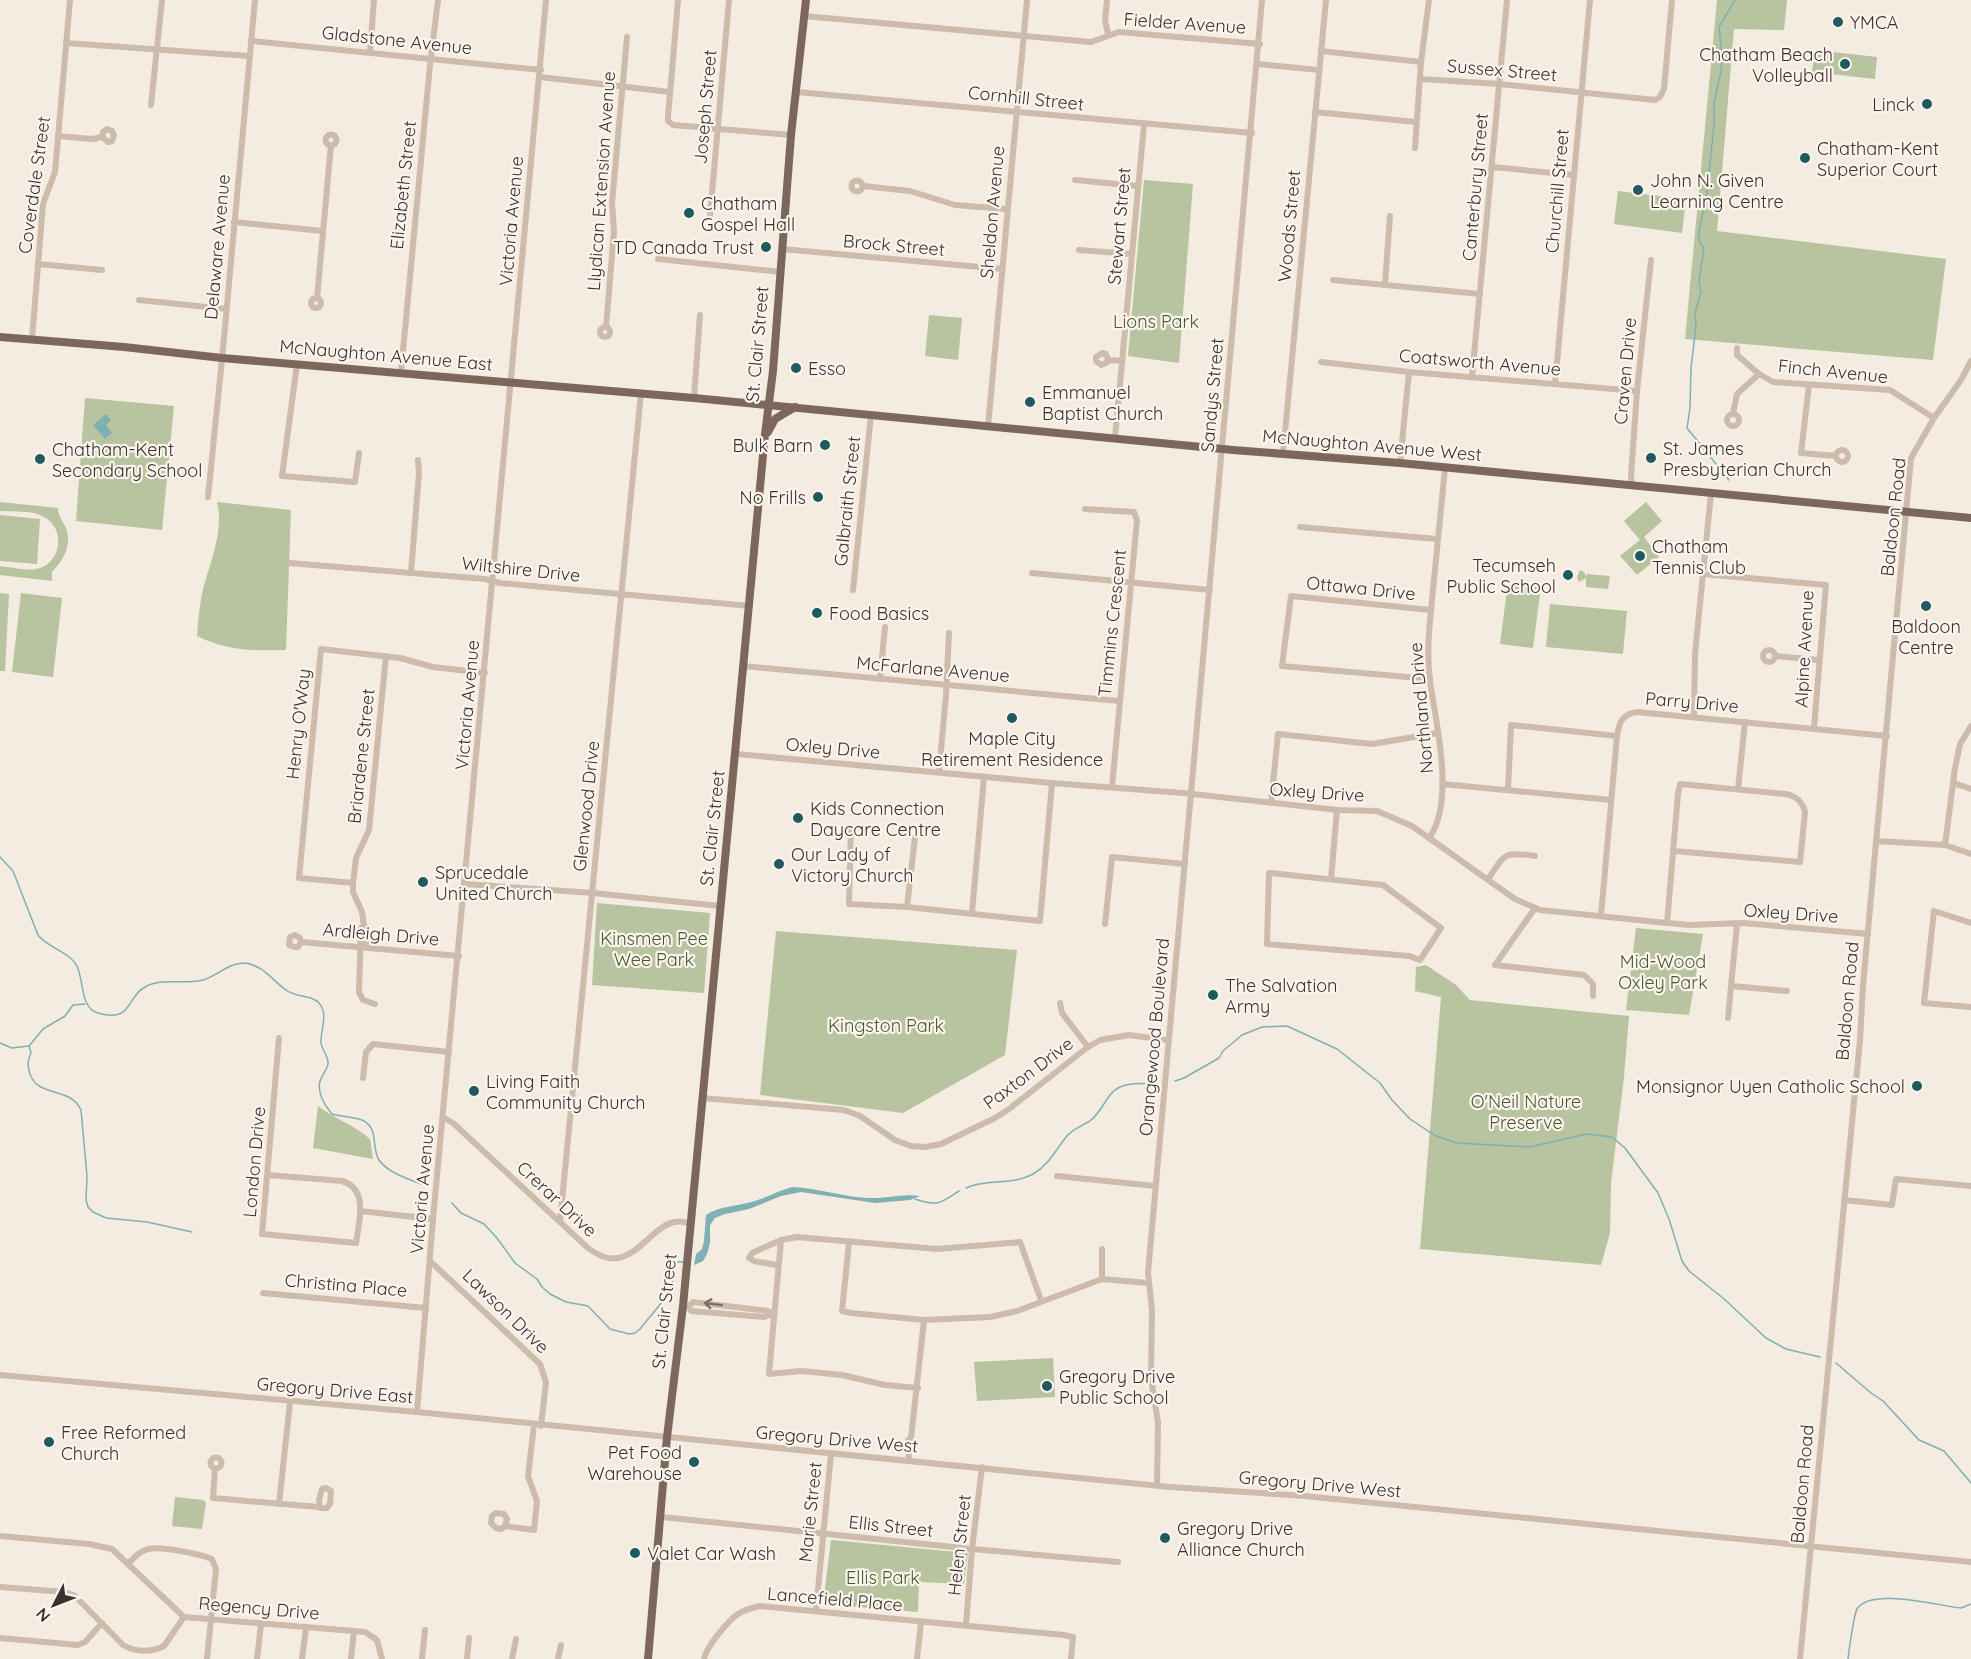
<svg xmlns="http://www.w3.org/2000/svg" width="1971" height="1659" font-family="Quicksand,sans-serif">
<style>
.green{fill:#b8c4a0}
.water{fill:#7fb0b2}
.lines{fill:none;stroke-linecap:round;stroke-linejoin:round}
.stream{stroke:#7fb0b2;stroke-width:1.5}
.minor{stroke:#cdbbac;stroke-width:6}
.major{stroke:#7d675c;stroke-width:8}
.oneway{stroke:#7d6f65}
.poi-dot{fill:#1f5a5e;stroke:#fbf5ee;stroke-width:2}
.labels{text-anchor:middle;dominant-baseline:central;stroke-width:4.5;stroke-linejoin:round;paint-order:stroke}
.poi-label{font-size:18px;fill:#3b302b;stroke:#fbf5ee;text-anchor:start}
.street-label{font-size:18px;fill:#3b302b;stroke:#fbf5ee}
.park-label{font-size:18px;fill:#4a5a2e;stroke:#fbf5ee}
</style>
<rect width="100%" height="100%" fill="#f4ebe1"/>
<g class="green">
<polygon points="1717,0 1787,0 1784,30 1734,29 1717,231 1946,259 1933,360 1685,339"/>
<polygon points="1815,50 1877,57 1875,79 1812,72"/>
<polygon points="1144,180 1193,184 1179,363 1128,356"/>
<polygon points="1618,191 1686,199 1682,233 1614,224"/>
<polygon points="929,315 962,318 958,360 925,356"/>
<polygon points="85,398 174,406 162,530 76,521"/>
<path d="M0,502L58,508C58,516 61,518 65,526C73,543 64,560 52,572V581L0,575V566C11,567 26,571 37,569C63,563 66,526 42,516C30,510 13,512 0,511Z"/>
<path d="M217,502L291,510L286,650C254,651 227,651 197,636C198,623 199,608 202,594C208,566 225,532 217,502Z"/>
<polygon points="1646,502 1662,521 1644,537 1659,557 1637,575 1620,556 1640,540 1624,521"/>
<polygon points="0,515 40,519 37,564 0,561"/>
<polygon points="1580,570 1584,572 1586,576 1587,574 1610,576 1608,589 1586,587 1586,578 1579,582 1577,578"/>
<polygon points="1508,582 1541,586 1533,648 1500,644"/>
<polygon points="0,593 9,594 5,671 0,671"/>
<polygon points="21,593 62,598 53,677 12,672"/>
<polygon points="1550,604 1627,611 1623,654 1546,647"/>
<polygon points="597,903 710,913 704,993 592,985"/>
<polygon points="1636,928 1703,934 1689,1015 1626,1010"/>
<polygon points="776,931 1017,950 1005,1055 903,1113 760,1095"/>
<polygon points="1426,965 1456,985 1470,1000 1629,1016 1624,1077 1611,1183 1610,1233 1601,1265 1420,1249 1441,997 1415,991 1416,967"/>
<path d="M318,1106C335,1119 354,1125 370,1139L373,1159L313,1148Z"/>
<polygon points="1053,1358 1055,1397 977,1401 974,1362"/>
<polygon points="175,1497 203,1500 206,1503 202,1529 172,1526"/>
<polygon points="831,1540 968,1553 964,1584 919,1582 918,1612 823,1604"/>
</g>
<g class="water">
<polygon points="106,414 111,420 106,425 112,433 105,439 93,425"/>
<path d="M792,1187C818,1188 843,1197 868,1198C886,1199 901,1193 920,1196L910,1200L875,1203L801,1192L781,1196L749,1209L725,1214L715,1218L710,1225V1243L707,1254L703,1261L694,1265L696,1254L702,1249L704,1241L706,1215C720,1206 732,1207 747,1203C763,1200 777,1191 792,1187Z"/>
</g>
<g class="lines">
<g class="stream">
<polyline points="1729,480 1687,428 1690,408 1691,368 1696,326 1695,313 1701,293 1699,281 1704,248 1699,241 1699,231 1707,192 1714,125 1714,103 1721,71 1722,57 1719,27 1735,0"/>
<path d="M0,857L13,871L38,935C48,948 70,952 77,966C84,981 80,1008 98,1013C133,1023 126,997 145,987C163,977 184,985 203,980C217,976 230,962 245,963C263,965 273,981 286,990C296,998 311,994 319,1003C329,1014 320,1031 321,1043C322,1050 329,1057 328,1064C327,1070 322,1075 320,1081C317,1092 324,1105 332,1114C341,1117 358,1117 364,1121C379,1130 371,1147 379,1160C387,1172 408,1179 421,1184"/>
<polyline points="0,1043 12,1048 29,1046 43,1029 65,1016 73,1005 85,1004"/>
<path d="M29,1046L31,1053C25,1064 29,1081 41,1087C56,1095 72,1092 81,1110L87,1176L86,1200L88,1207L93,1212L106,1218L147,1222L192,1232"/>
<polyline points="1175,1081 1184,1078 1219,1058 1223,1051 1242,1035 1262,1027 1287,1026 1337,1049 1380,1083 1392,1100 1410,1119 1434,1135 1456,1143 1529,1147 1587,1134 1612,1137 1625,1148 1658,1193 1669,1219 1682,1261 1689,1271 1723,1298 1766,1338 1786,1349 1820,1357"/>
<path d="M966,1188C988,1178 1012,1186 1033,1174C1049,1165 1056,1149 1067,1136C1074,1128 1082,1126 1090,1121C1100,1113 1103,1104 1110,1095C1120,1081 1142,1083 1157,1085"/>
<path d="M915,1199C938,1207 940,1203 959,1191"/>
<polyline points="452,1203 461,1213 484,1224 497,1238 515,1263 537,1279 542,1287 550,1294 566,1302 588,1306 610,1329 629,1334 635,1333 640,1329 671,1291 675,1265 678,1262 683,1262"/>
<polyline points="1836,1363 1871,1393 1883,1401 1919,1440 1944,1451 1971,1483"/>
<path d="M1848,1659C1849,1650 1854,1614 1857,1609C1870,1587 1939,1606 1961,1608L1971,1604"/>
</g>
<g class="minor">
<polyline points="678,0 668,117 668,121 673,125 791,135"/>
<polyline points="1107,0 1105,20 1108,34"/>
<polyline points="804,16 1091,42 1119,32 1260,44"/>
<polyline points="251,41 541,70"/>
<polyline points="66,43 249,56"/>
<polyline points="1321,51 1421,62"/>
<polyline points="370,52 374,0"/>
<polyline points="1258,64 1319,70"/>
<polyline points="540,77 670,92"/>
<polyline points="1421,79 1499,84 1655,100 1660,97 1664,89 1672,0"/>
<polyline points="797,92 1252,133"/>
<polyline points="151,105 162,0"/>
<polyline points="1315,112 1416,122"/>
<circle cx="331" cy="140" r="5.5"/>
<polyline points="58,136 92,139 102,137 108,142 112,141 114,135 112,131 107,129 103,132 102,137"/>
<polyline points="1415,148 1421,62 1429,0"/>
<polyline points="1492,167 1573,175"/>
<polyline points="1075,180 1138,186"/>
<circle cx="857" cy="186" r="5.5"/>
<polyline points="863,186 910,191 955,205 1007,209"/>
<polyline points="710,216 729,0"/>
<polyline points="234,222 323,231"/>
<polyline points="782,249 1002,269"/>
<polyline points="1079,250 1131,254"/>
<polyline points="658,259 780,272"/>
<polyline points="38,264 102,270"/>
<polyline points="1333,280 1480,294"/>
<polyline points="1385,284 1390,216"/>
<polyline points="317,298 331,145"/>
<circle cx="316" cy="303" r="5"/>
<polyline points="139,300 226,309"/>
<polyline points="606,327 614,231 612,203 627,37"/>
<circle cx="605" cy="332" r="5"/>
<polyline points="32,339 43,204 55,172 70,0"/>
<polyline points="1737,348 1737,355 1759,374 1773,382 1890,390 1934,418"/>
<polyline points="1108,360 1106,363 1101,365 1096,361 1096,357 1102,353 1106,354 1108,360 1122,361"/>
<polyline points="1321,362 1409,372 1637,391"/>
<polyline points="297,364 282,476 355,482 359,453"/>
<polyline points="401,372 430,65 438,0"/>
<polyline points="1472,377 1507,0"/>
<polyline points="1555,384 1590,0"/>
<polyline points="1809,385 1801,453 1836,456"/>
<polyline points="694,398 700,315"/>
<polyline points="1733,414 1737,394 1759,374"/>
<circle cx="1733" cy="420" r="6"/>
<polyline points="988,427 1027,0"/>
<polyline points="1115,438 1144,125"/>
<circle cx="1842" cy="456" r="6"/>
<polyline points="1283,454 1326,0"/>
<polyline points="1400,463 1409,372"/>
<polyline points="1632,485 1631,476 1637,391 1651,260"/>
<polyline points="208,497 223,349 255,0"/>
<polyline points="1085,509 1134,512 1137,520 1112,787"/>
<polyline points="1300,527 1437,539"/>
<polyline points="289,563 485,579 500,583 750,606"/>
<polyline points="411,572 419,473 418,460"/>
<polyline points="1032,573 1210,590"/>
<polyline points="1703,574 1826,585 1814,728"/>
<polyline points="853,590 871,415"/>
<circle cx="1769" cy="656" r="6"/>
<polyline points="1775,656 1819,660"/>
<polyline points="743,666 1119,701"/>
<polyline points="880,679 885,627"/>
<polyline points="1430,679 1282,666 1291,596 1431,610"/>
<polyline points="1694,717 1695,654 1711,493"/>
<polyline points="736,754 1052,783 1183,793 1337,810 1377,811 1412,826 1515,899 1540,910 1667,923 1690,925 1743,923 1868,934"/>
<polyline points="939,772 946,695 949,633"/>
<polyline points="1953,783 1971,789"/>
<polyline points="1442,784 1611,800"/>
<polyline points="1738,789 1745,722"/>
<polyline points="1508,790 1511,725 1617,736"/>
<polyline points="1271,803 1278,734 1372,744 1438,733"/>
<polyline points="851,827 849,904 907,907 1040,921 1052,783"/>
<path d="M1430,837C1455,799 1436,724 1430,681C1426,651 1430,620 1433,590C1437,549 1441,508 1445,468"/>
<polyline points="1877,841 1945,845 1971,854"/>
<polyline points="1945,845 1955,768 1960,744 1971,726"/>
<polygon points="1269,873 1383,885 1441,928 1420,960 1409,956 1267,944"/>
<polyline points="1331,879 1337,810"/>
<path d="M1488,879C1506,854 1502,851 1535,856"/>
<polyline points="353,883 299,878 321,649 400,658 433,667 485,673"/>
<polyline points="465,884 593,893 720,906"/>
<polyline points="907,907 915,837"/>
<polyline points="1535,908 1495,965 1584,975 1593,984 1593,996"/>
<polyline points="972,913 984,777"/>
<path d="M1601,916L1617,736C1619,723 1622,714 1637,712L1887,736"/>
<path d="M1667,923L1678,794L1680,784L1786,794C1796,796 1802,801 1805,812L1800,862L1674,851"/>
<polyline points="1971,923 1934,911 1924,1003 1971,1007"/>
<polyline points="1105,924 1112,857 1185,864"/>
<polyline points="364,926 361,928 359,992 363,1000 375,1004"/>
<polyline points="301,942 300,938 295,935 290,937 289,945 294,947 298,947 301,942 459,956"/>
<polyline points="361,948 366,944 367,929 364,926 362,912 353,892 353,883 356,858 369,830 386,656"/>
<polyline points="1732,986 1787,991"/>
<polyline points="1060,1003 1062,1013 1088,1047"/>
<polyline points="1728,1018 1737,924"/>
<polyline points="363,1078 366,1052 373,1044 449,1052"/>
<polyline points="702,1098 844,1110 860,1116 895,1140 911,1146 925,1147 941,1144 995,1118 1009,1109 1088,1047 1100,1040 1129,1035 1167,1040"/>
<path d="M444,1118L453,1123L588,1248C637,1286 651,1207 690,1224"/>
<path d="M268,1175L342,1181C369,1189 359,1222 356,1243L262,1234L279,1038"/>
<polyline points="1057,1176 1155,1186"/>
<polyline points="1844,1200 1892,1205 1896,1179 1971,1186"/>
<polyline points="360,1211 433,1219"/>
<polyline points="560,1221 641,393"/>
<polyline points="849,1242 842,1311 851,1313 924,1320 990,1317 1017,1311 1102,1279 1148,1283"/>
<polyline points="431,1262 540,1364 546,1382 541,1426"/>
<polyline points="777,1265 754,1261 749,1258 752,1253 781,1240"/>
<polyline points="1102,1279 1102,1249"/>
<polyline points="263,1293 426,1308"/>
<polyline points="683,1306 688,1307 691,1311 764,1317 773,1314"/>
<polyline points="688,1307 693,1302 768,1311 773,1314"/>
<polyline points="0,1375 417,1412 1170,1487 1304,1496 1971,1562"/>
<polyline points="918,1388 885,1385 842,1375 801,1371 769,1374 781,1240 797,1237 937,1249 1020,1242 1041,1300"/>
<polyline points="417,1412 433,1219 546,0"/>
<circle cx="216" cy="1463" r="5.5"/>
<polyline points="909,1461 908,1440 911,1438 924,1320"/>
<polyline points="215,1469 213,1498 319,1507"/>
<polyline points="1157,1485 1158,1423 1151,1378 1152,1310 1148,1273 1262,0"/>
<polygon points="326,1488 331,1491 330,1504 327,1508 320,1508 319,1500 322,1489"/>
<polyline points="279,1504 290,1402"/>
<polyline points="662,1517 972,1549 1118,1562"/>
<polyline points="505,1526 507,1519 504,1514 496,1513 492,1516 491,1523 496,1528 501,1529 505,1526 534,1530 537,1501 528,1476 534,1425"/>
<polyline points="0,1536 89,1544 112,1549 184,1617 365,1632 377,1640 382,1659"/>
<path d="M129,1563C134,1557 140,1551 148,1549C162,1546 199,1554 212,1559L216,1569L207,1659"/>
<path d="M0,1587L65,1592L75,1596L123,1645C135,1652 151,1653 164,1646L184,1617"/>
<polyline points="816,1610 831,1454"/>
<polyline points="966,1625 972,1549 982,1467"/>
<polyline points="0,1638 78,1645 85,1642 102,1623"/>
<polyline points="257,1659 261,1624"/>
<polyline points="302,1659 306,1628"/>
<polyline points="351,1659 354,1631"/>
<polyline points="422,1659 425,1630"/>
<polyline points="467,1659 469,1638"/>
<polyline points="512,1659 516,1639"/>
<polyline points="558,1659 561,1645"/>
<path d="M704,1659C706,1647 728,1621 738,1614C745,1609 753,1608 760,1606L1064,1635L1073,1637L1071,1659"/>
<polyline points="917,1659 921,1622"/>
<polyline points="1800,1659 1860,1040 1863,985 1911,458 1934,418 1961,380 1971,361"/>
</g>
<g class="major">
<polyline points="0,337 124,347 222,358 694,398 1233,450 1400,463 1971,518"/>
<polyline points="768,432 775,419 795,407"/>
<polyline points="648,1659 667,1437 683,1306 765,434 773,371 791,135 806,0"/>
</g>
</g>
<defs><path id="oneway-shaft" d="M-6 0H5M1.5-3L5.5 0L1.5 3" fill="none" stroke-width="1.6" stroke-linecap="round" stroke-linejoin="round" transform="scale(1.5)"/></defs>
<use class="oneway" href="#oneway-shaft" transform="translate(713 1304) rotate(-173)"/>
<g class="poi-dot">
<circle cx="1838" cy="22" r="6"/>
<circle cx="1845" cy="64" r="6"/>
<circle cx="1927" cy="104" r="6"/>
<circle cx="1805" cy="158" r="6"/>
<circle cx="1638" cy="190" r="6"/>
<circle cx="689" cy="213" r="6"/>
<circle cx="766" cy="247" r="6"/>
<circle cx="796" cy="368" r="6"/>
<circle cx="1030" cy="402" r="6"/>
<circle cx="825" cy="445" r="6"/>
<circle cx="1651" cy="458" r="6"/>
<circle cx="40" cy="459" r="6"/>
<circle cx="818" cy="497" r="6"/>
<circle cx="1640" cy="556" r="6"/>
<circle cx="1568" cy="575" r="6"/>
<circle cx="1926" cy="606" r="6"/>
<circle cx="817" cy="613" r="6"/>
<circle cx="1012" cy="718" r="6"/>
<circle cx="798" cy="818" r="6"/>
<circle cx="779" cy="864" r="6"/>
<circle cx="423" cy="882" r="6"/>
<circle cx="1213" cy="995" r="6"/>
<circle cx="1917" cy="1086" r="6"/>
<circle cx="474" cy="1091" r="6"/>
<circle cx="1047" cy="1386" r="6"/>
<circle cx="49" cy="1442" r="6"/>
<circle cx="694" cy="1462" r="6"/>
<circle cx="1165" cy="1538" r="6"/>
<circle cx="635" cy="1553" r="6"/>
</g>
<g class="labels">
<g class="poi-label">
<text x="1850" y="22">YMCA</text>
<text x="1833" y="54" text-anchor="end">Chatham Beach<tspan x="1833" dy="21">Volleyball</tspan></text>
<text x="1915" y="104" text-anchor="end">Linck</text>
<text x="1817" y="148">Chatham-Kent<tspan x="1817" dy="21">Superior Court</tspan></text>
<text x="1650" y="180">John N. Given<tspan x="1650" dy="21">Learning Centre</tspan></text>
<text x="701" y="203">Chatham<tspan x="701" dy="21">Gospel Hall</tspan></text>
<text x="754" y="247" text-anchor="end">TD Canada Trust</text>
<text x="808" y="368">Esso</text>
<text x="1042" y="392">Emmanuel<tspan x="1042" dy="21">Baptist Church</tspan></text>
<text x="813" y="445" text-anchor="end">Bulk Barn</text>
<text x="1663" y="448">St. James<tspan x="1663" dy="21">Presbyterian Church</tspan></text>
<text x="52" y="449">Chatham-Kent<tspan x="52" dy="21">Secondary School</tspan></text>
<text x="806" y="497" text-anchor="end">No Frills</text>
<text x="1652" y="546">Chatham<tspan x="1652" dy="21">Tennis Club</tspan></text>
<text x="1556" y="565" text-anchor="end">Tecumseh<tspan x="1556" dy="21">Public School</tspan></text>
<text x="829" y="613">Food Basics</text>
<text x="1926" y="626" text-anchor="middle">Baldoon<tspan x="1926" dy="21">Centre</tspan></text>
<text x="1012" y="738" text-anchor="middle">Maple City<tspan x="1012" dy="21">Retirement Residence</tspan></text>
<text x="810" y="808">Kids Connection<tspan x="810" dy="21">Daycare Centre</tspan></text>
<text x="791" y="854">Our Lady of<tspan x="791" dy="21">Victory Church</tspan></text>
<text x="435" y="872">Sprucedale<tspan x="435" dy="21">United Church</tspan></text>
<text x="1225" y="985">The Salvation<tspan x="1225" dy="21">Army</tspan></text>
<text x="486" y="1081">Living Faith<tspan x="486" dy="21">Community Church</tspan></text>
<text x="1905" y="1086" text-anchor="end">Monsignor Uyen Catholic School</text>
<text x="1059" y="1376">Gregory Drive<tspan x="1059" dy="21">Public School</tspan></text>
<text x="61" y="1432">Free Reformed<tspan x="61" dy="21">Church</tspan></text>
<text x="682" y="1452" text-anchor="end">Pet Food<tspan x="682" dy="21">Warehouse</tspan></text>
<text x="1177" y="1528">Gregory Drive<tspan x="1177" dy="21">Alliance Church</tspan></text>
<text x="647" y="1553">Valet Car Wash</text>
</g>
<g class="street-label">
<text transform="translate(1185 23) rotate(4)">Fielder Avenue</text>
<text transform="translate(397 40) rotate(6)">Gladstone Avenue</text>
<text transform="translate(1502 70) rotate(5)">Sussex Street</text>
<text transform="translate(1026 98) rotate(6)">Cornhill Street</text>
<text transform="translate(705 107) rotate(-85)">Joseph Street</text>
<text transform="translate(601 181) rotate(-86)">Llydican Extension Avenue</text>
<text transform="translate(34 185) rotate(-82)">Coverdale Street</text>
<text transform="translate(403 185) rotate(-84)">Elizabeth Street</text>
<text transform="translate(1475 187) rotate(-85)">Canterbury Street</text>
<text transform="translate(1557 191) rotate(-85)">Churchill Street</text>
<text transform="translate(992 212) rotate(-85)">Sheldon Avenue</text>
<text transform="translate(511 221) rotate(-85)">Victoria Avenue</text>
<text transform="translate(1119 226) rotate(-85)">Stewart Street</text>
<text transform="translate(1289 226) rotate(-85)">Woods Street</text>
<text transform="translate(894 245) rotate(5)">Brock Street</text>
<text transform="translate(217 247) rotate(-85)">Delaware Avenue</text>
<text transform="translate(757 344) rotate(-85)">St. Clair Street</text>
<text transform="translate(386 355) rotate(5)">McNaughton Avenue East</text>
<text transform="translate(1480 362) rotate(5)">Coatsworth Avenue</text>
<text transform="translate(1625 371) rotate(-85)">Craven Drive</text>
<text transform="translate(1833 371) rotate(6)">Finch Avenue</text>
<text transform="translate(1212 395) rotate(-85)">Sandys Street</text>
<text transform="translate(1372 445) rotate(5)">McNaughton Avenue West</text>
<text transform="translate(847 501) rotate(-84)">Galbraith Street</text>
<text transform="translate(1893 517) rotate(-84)">Baldoon Road</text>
<text transform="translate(521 569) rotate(6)">Wiltshire Drive</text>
<text transform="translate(1361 588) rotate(6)">Ottawa Drive</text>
<text transform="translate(1112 623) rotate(-84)">Timmins Crescent</text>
<text transform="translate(1804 649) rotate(-87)">Alpine Avenue</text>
<text transform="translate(933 669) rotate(5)">McFarlane Avenue</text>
<text transform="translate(1692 702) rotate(5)">Parry Drive</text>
<text transform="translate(467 705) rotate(-85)">Victoria Avenue</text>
<text transform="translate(1421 708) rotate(-95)">Northland Drive</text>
<text transform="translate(298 724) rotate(-84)">Henry O'Way</text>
<text transform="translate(833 748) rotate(5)">Oxley Drive</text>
<text transform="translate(361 756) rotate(-84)">Briardene Street</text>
<text transform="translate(1317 792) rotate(4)">Oxley Drive</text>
<text transform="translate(586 806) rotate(-84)">Glenwood Drive</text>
<text transform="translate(712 828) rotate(-84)">St. Clair Street</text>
<text transform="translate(1791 913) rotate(4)">Oxley Drive</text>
<text transform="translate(381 934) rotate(5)">Ardleigh Drive</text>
<text transform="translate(1847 1001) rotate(-85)">Baldoon Road</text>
<text transform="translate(1154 1037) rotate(-85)">Orangewood Boulevard</text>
<text transform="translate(1028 1073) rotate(-37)">Paxton Drive</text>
<text transform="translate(254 1162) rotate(-85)">London Drive</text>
<text transform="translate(422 1189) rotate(-85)">Victoria Avenue</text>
<text transform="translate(557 1199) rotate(43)">Crerar Drive</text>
<text transform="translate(346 1285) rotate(5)">Christina Place</text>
<text transform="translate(506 1311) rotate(44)">Lawson Drive</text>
<text transform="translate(664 1311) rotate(-84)">St. Clair Street</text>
<text transform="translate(335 1390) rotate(5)">Gregory Drive East</text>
<text transform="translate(837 1439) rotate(5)">Gregory Drive West</text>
<text transform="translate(1320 1484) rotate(5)">Gregory Drive West</text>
<text transform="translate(1802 1484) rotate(-85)">Baldoon Road</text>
<text transform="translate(810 1512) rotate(-84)">Marie Street</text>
<text transform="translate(891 1526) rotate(6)">Ellis Street</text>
<text transform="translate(959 1545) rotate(-84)">Helen Street</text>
<text transform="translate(835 1599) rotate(5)">Lancefield Place</text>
<text transform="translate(259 1608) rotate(5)">Regency Drive</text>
</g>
<g class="park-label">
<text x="1156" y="321">Lions Park</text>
<text x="654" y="938">Kinsmen Pee<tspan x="654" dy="21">Wee Park</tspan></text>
<text x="1663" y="961">Mid-Wood<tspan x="1663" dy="21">Oxley Park</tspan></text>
<text x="886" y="1025">Kingston Park</text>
<text x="1526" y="1101">O'Neil Nature<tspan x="1526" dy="21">Preserve</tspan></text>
<text x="883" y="1577">Ellis Park</text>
</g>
</g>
<g transform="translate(54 1605) rotate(228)" stroke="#fbf5ee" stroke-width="4.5" paint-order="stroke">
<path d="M0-4.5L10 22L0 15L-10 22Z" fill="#3b302b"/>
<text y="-9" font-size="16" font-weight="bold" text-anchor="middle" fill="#3b302b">N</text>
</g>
</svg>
